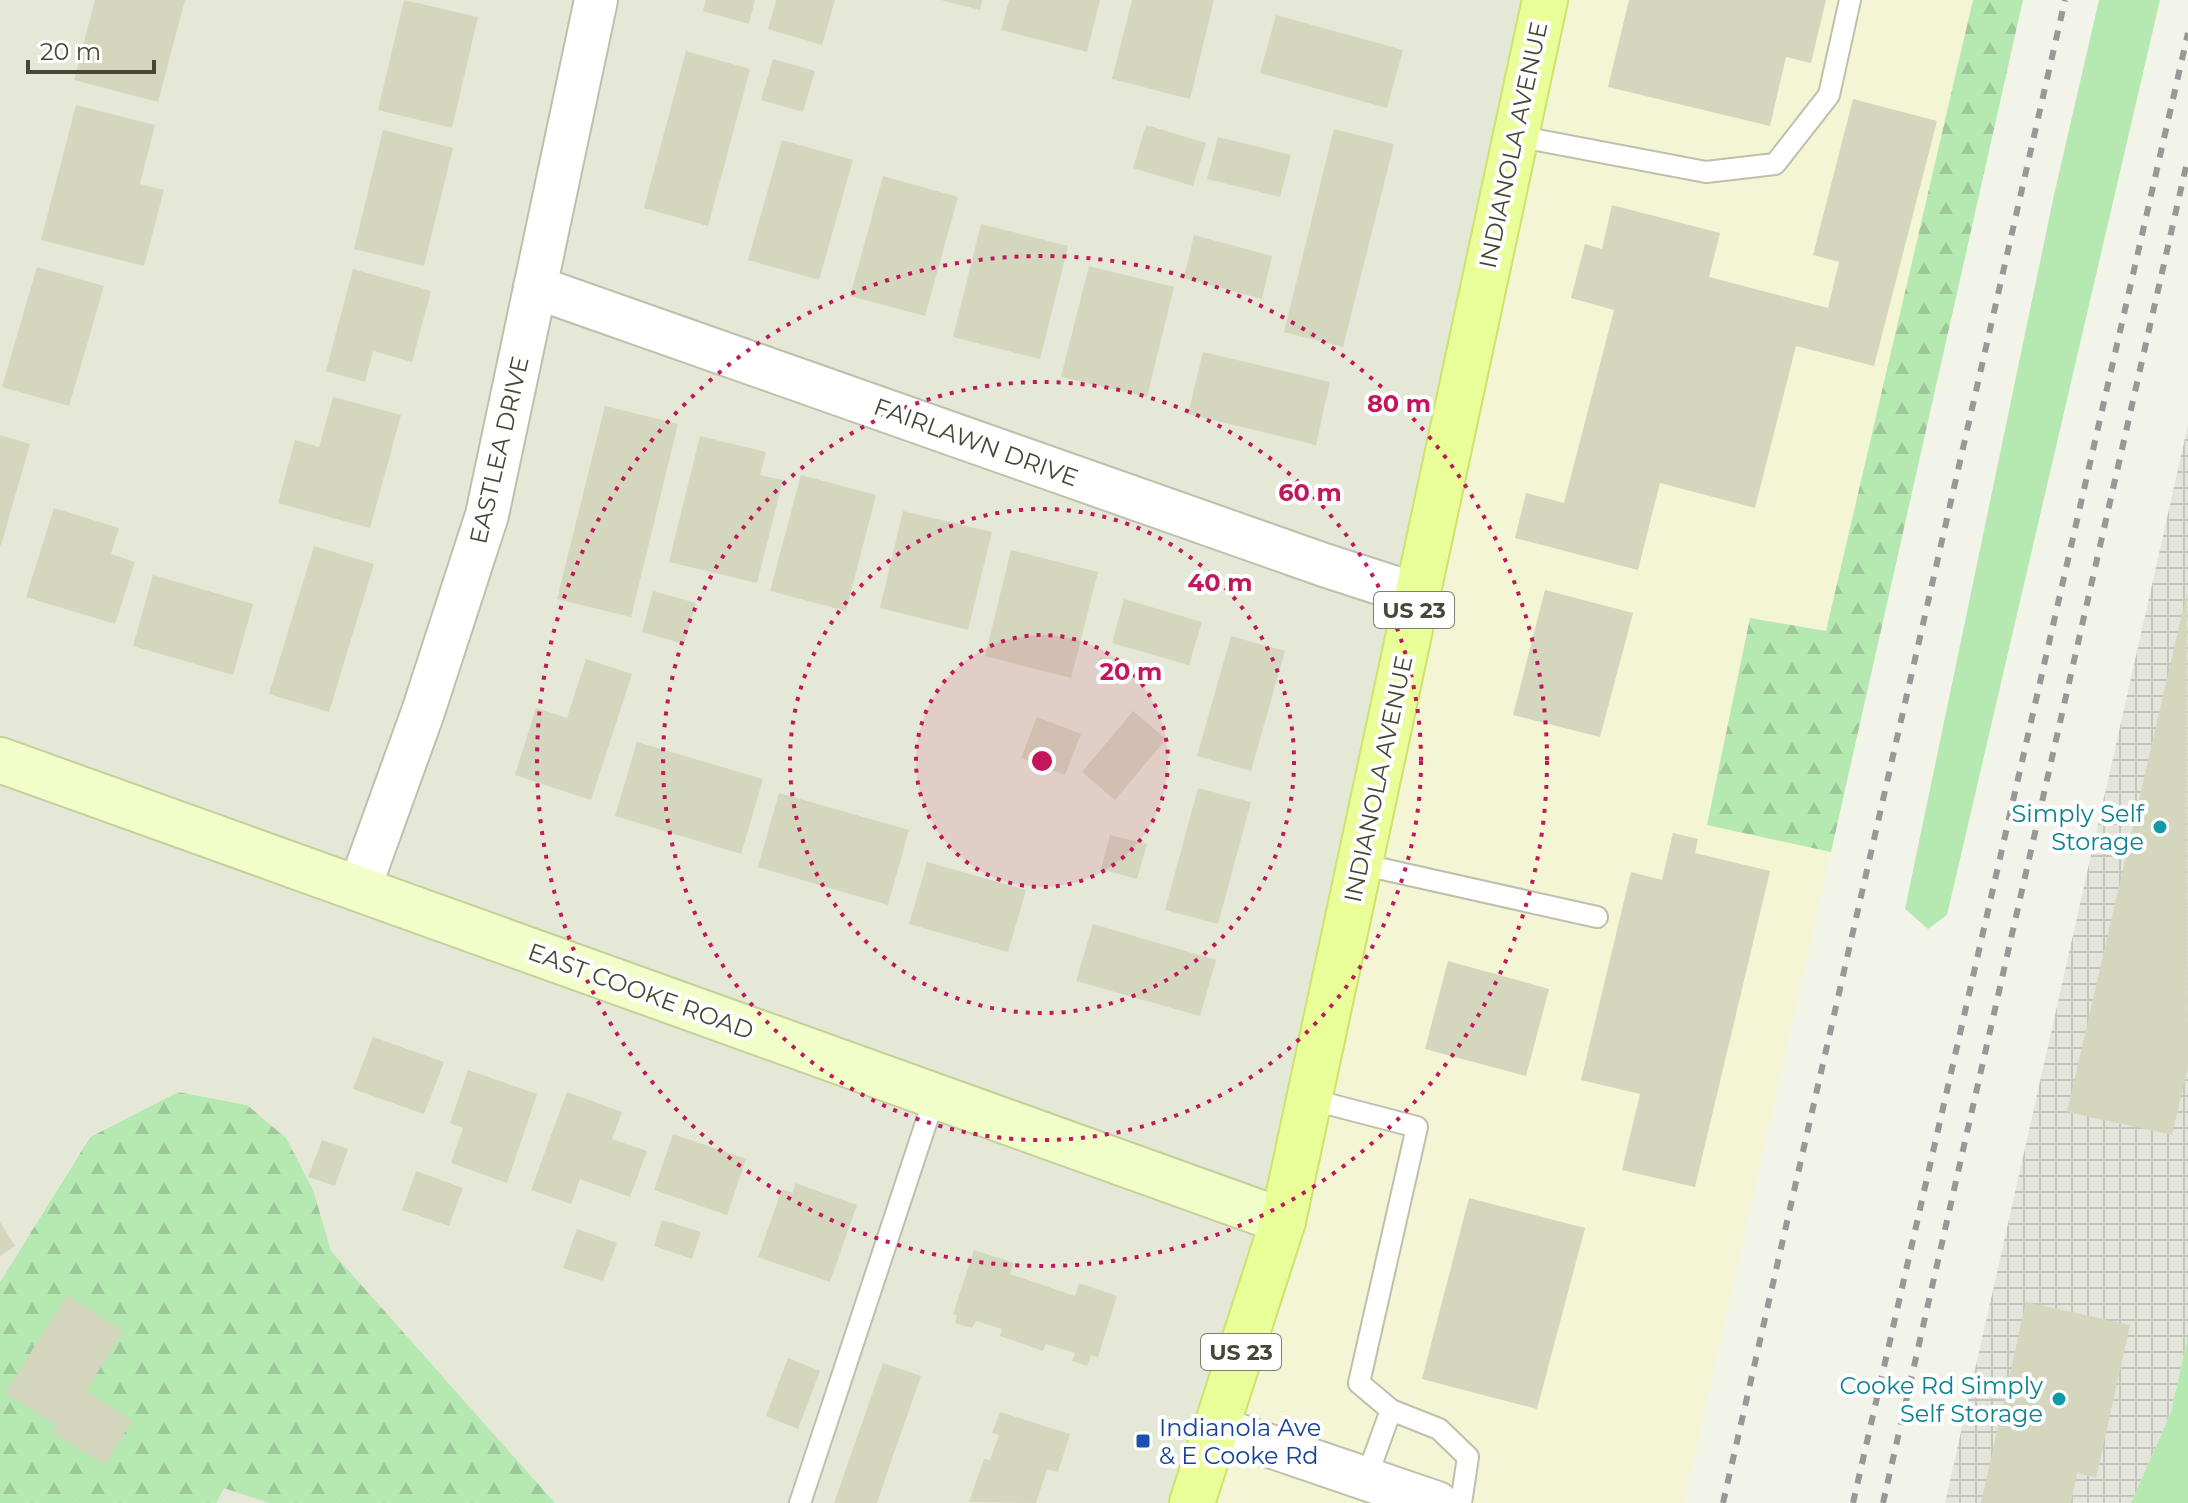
<svg xmlns="http://www.w3.org/2000/svg" width="2188" height="1503" font-family="Montserrat,sans-serif">
<style>
.residential{fill:#e5e8d7}
.commercial{fill:#f4f5d5}
.industrial{fill:url(#industrial-grid)}
.green{fill:#b6e8b2}
.forest{fill:url(#forest-firs)}
.building{fill:#d4d6be}
.lines{fill:none;stroke-linecap:round;stroke-linejoin:round}
.service-casing{stroke:#bdc0ab;stroke-width:24}
.minor-casing{stroke:#bdc0ab;stroke-width:46}
.secondary-casing{stroke:#c4d097;stroke-width:48}
.primary-casing{stroke:#cde369;stroke-width:48}
.service{stroke:#fff;stroke-width:20}
.minor{stroke:#fff;stroke-width:42}
.secondary{stroke:#f1fec9;stroke-width:44}
.primary{stroke:#e9fd99;stroke-width:44}
.rail{stroke:#989898;stroke-width:6;stroke-dasharray:10 10;stroke-linecap:butt}
.ring{fill:none;stroke:#c2185b;stroke-width:4;stroke-dasharray:4 8}
.culture-dot{fill:#0f9aa8;stroke:#fff;stroke-width:3}
.transit-dot{fill:#1a4fb4;stroke:#fff;stroke-width:3}
.labels{text-anchor:middle;dominant-baseline:central;stroke-width:8;stroke-linejoin:round;paint-order:stroke}
.shield{fill:#fff;stroke:#7e7f73;stroke-width:2}
.shield-label{font-size:22px;font-weight:bold;fill:#464837}
.street-label{font-size:24px;fill:#464837;stroke:#fff}
.culture-label{font-size:24px;fill:#0d838f;stroke:#fff;text-anchor:end}
.transit-label{font-size:24px;fill:#164399;stroke:#fff;text-anchor:start}
.centre{fill:#c2185b;stroke:#fff;stroke-width:4}
.ring-label{font-size:24px;text-anchor:middle;font-weight:bold;fill:#c2185b;stroke:#fff;stroke-width:8;stroke-linejoin:round;paint-order:stroke}
</style>
<defs>
<pattern id="industrial-grid" width="8" height="8" patternUnits="userSpaceOnUse" patternTransform="scale(2)"><rect width="8" height="8" fill="#e3e4da"/><path d="M0 4h8M4 0v8" fill="none" stroke="#c4c5bc"/></pattern>
<pattern id="forest-firs" width="22" height="20" patternUnits="userSpaceOnUse" patternTransform="scale(2)"><rect width="22" height="20" fill="#b6e8b2"/><path d="M5 1l3.5 6h-7zM16 11l3.5 6h-7z" fill="#9ec89a"/></pattern>
</defs>
<rect width="100%" height="100%" fill="#f2f4e9"/>
<polygon class="residential" points="0,0 1547,0 1286,1218 1189,1503 216,1503 272,1386 247,1105 178,1092 89,1137 0,1282"/>
<polygon class="commercial" points="1547,0 1973,0 1826,631 1750,618 1707,824 1831,852 1684,1503 1189,1503 1286,1218"/>
<polygon class="industrial" points="2188,425 2188,1336 2171,1412 2131,1503 1945,1503"/>
<g class="green">
<polygon points="2099,0 2160,0 1947,915 1928,929 1905,909 2054,195"/>
<polygon points="2188,1336 2188,1503 2131,1503 2171,1412"/>
</g>
<g class="forest">
<polygon points="1973,0 2023,0 1831,852 1707,825 1750,618 1826,631"/>
<polygon points="178,1092 247,1105 286,1138 313,1190 331,1251 555,1503 269,1503 224,1488 216,1503 0,1503 0,1282 90,1137"/>
</g>
<g class="building">
<polygon points="95,0 185,0 158,102 74,80"/>
<polygon points="404,0 478,17 452,128 378,110"/>
<polygon points="706,0 755,0 749,24 703,11"/>
<polygon points="776,0 835,0 822,45 768,29"/>
<polygon points="941,0 982,0 980,10"/>
<polygon points="1009,0 1100,0 1087,52 1001,30"/>
<polygon points="1132,0 1214,0 1190,99 1112,79"/>
<polygon points="1629,0 1826,0 1811,63 1786,57 1770,126 1608,87"/>
<polygon points="1276,15 1403,50 1387,108 1260,73"/>
<polygon points="686,51 750,69 708,226 644,208"/>
<polygon points="773,59 815,71 803,112 761,100"/>
<polygon points="1853,99 1937,121 1874,366 1796,346 1755,508 1660,483 1638,570 1515,538 1526,493 1564,503 1614,310 1571,298 1585,244 1602,249 1612,205 1720,233 1709,277 1828,308 1839,262 1813,255"/>
<polygon points="76,105 155,125 140,184 164,190 144,266 41,240"/>
<polygon points="1146,125 1206,143 1193,186 1133,168"/>
<polygon points="1334,129 1394,144 1343,347 1284,332"/>
<polygon points="383,130 453,148 424,266 354,249"/>
<polygon points="1218,137 1291,155 1280,197 1207,179"/>
<polygon points="782,140 853,160 819,280 748,260"/>
<polygon points="883,176 958,197 925,316 850,296"/>
<polygon points="981,224 1068,246 1040,359 953,337"/>
<polygon points="1194,235 1272,256 1262,299 1184,278"/>
<polygon points="1089,266 1174,287 1147,397 1061,377"/>
<polygon points="37,267 104,286 69,406 2,387"/>
<polygon points="353,269 431,291 412,362 373,351 365,382 326,371"/>
<polygon points="1203,352 1330,382 1316,445 1188,414"/>
<polygon points="333,397 401,415 370,528 278,503 295,440 319,447"/>
<polygon points="605,406 678,424 631,617 557,599"/>
<polygon points="0,435 30,444 1,545 0,545"/>
<polygon points="700,436 766,452 760,475 783,480 757,583 669,562"/>
<polygon points="801,475 876,495 846,611 770,591"/>
<polygon points="54,508 119,528 111,554 135,562 115,624 26,597"/>
<polygon points="903,511 992,532 968,630 880,608"/>
<polygon points="314,546 374,564 329,712 269,694"/>
<polygon points="1011,550 1098,572 1071,678 985,656"/>
<polygon points="153,575 253,604 233,675 133,646"/>
<polygon points="1545,590 1633,613 1600,737 1513,715"/>
<polygon points="653,591 696,603 684,644 642,632"/>
<polygon points="2187,592 2188,1068 2172,1135 2067,1112"/>
<polygon points="1124,599 1202,622 1189,665 1112,643"/>
<polygon points="1231,636 1285,651 1251,771 1197,756"/>
<polygon points="586,659 632,674 591,800 515,775 536,708 567,718"/>
<polygon points="1133,711 1166,739 1115,800 1082,772"/>
<polygon points="1037,717 1081,734 1065,775 1021,758"/>
<polygon points="637,742 763,779 741,854 615,816"/>
<polygon points="1198,788 1251,802 1218,924 1165,910"/>
<polygon points="779,793 909,830 888,905 758,867"/>
<polygon points="1673,833 1698,839 1695,853 1770,871 1695,1187 1622,1170 1640,1094 1581,1080 1631,872 1662,880"/>
<polygon points="1110,835 1147,844 1137,879 1101,869"/>
<polygon points="927,862 1026,890 1008,952 909,924"/>
<polygon points="1093,924 1216,960 1200,1016 1076,981"/>
<polygon points="1448,961 1549,989 1526,1076 1425,1049"/>
<polygon points="373,1037 444,1062 424,1114 353,1089"/>
<polygon points="468,1070 537,1094 507,1183 451,1163 463,1128 450,1123"/>
<polygon points="567,1092 622,1112 612,1139 647,1151 630,1197 580,1179 571,1204 531,1190"/>
<polygon points="673,1134 746,1159 727,1215 654,1190"/>
<polygon points="322,1140 348,1149 335,1186 308,1177"/>
<polygon points="416,1171 463,1188 449,1226 402,1210"/>
<polygon points="795,1183 857,1205 830,1282 758,1257 782,1189 793,1193"/>
<polygon points="1469,1198 1585,1228 1537,1409 1422,1379"/>
<polygon points="662,1220 701,1232 692,1259 654,1246"/>
<polygon points="0,1222 15,1246 0,1256"/>
<polygon points="577,1229 617,1243 603,1281 563,1268"/>
<polygon points="974,1250 1014,1263 1010,1274 1075,1296 1079,1283 1117,1296 1098,1357 1091,1355 1087,1366 1072,1361 1075,1353 1046,1344 1043,1351 1000,1336 1002,1329 976,1321 972,1328 955,1323 957,1315 953,1314"/>
<polygon points="67,1295 123,1331 86,1391 132,1421 105,1465 52,1432 56,1425 5,1393"/>
<polygon points="2026,1302 2130,1325 2096,1478 2077,1473 2071,1503 1981,1503"/>
<polygon points="788,1358 820,1371 798,1429 766,1416"/>
<polygon points="883,1363 921,1376 894,1453 877,1503 834,1503"/>
<polygon points="1000,1412 1070,1434 1058,1472 1047,1469 1036,1503 969,1502 984,1459 990,1460 999,1435 992,1433"/>
</g>
<g class="lines">
<g class="service-casing">
<g id="service">
<polyline points="1516,136 1706,172 1775,164 1829,95 1850,0"/>
<polyline points="1360,864 1597,917"/>
<polyline points="1309,1099 1417,1127 1359,1383 1391,1410 1439,1429 1468,1457 1461,1503"/>
<polyline points="1366,1479 1391,1410"/>
<polyline points="800,1503 935,1096"/>
</g>
</g>
<g class="minor-casing">
<g id="minor">
<polyline points="535,287 1324,565 1417,595"/>
<polyline points="359,889 423,712 487,515 596,0"/>
<polyline points="1217,1428 1437,1503"/>
</g>
</g>
<g class="secondary-casing">
<polyline id="secondary" points="0,760 1283,1221"/>
</g>
<g class="primary-casing">
<polyline id="primary" points="1192,1503 1283,1221 1545,0"/>
</g>
<use href="#service" class="service"/>
<use href="#minor" class="minor"/>
<use href="#secondary" class="secondary"/>
<use href="#primary" class="primary"/>
<g class="rail">
<polyline points="1723,1503 2065,0"/>
<polyline points="1853,1503 2188,33"/>
<polyline points="1883,1503 2188,158"/>
</g>
</g>
<circle cx="1042" cy="761" r="126" fill="#c2185b" fill-opacity=".12"/>
<g class="ring">
<circle cx="1042" cy="761" r="126"/>
<circle cx="1042" cy="761" r="252"/>
<circle cx="1042" cy="761" r="379"/>
<circle cx="1042" cy="761" r="505"/>
</g>
<g class="culture-dot">
<circle cx="2160" cy="827" r="8"/>
<circle cx="2059" cy="1399" r="8"/>
</g>
<rect class="transit-dot" x="1135" y="1433" width="16" height="16" rx="4"/>
<g class="labels">
<g class="shield">
<rect x="1374" y="592" width="80" height="36" rx="6"/>
<rect x="1201" y="1334" width="80" height="36" rx="6"/>
</g>
<g class="shield-label">
<text x="1414" y="610">US 23</text>
<text x="1241" y="1352">US 23</text>
</g>
<g class="street-label">
<text transform="translate(1513 145) rotate(-78)">INDIANOLA AVENUE</text>
<text transform="translate(976 442) rotate(20)">FAIRLAWN DRIVE</text>
<text transform="translate(499 450) rotate(-77)">EASTLEA DRIVE</text>
<text transform="translate(1378 779) rotate(-78)">INDIANOLA AVENUE</text>
<text transform="translate(641 991) rotate(20)">EAST COOKE ROAD</text>
</g>
<g class="culture-label">
<text x="2144" y="813">Simply Self<tspan x="2144" dy="28">Storage</tspan></text>
<text x="2043" y="1385">Cooke Rd Simply<tspan x="2043" dy="28">Self Storage</tspan></text>
</g>
<g class="transit-label">
<text x="1159" y="1427">Indianola Ave<tspan x="1159" dy="28">&amp; E Cooke Rd</tspan></text>
</g>
</g>
<circle cx="1042" cy="761" r="12" class="centre"/>
<g class="ring-label">
<text x="1399" y="412">80 m</text>
<text x="1310" y="501">60 m</text>
<text x="1220" y="591">40 m</text>
<text x="1131" y="680">20 m</text>
</g>
<path d="M28 60v12h126v-12" fill="none" stroke="#464837" stroke-width="4"/>
<text x="40" y="60" font-size="24" fill="#464837" stroke="#ffffff" stroke-width="6" paint-order="stroke">20 m</text>
</svg>
